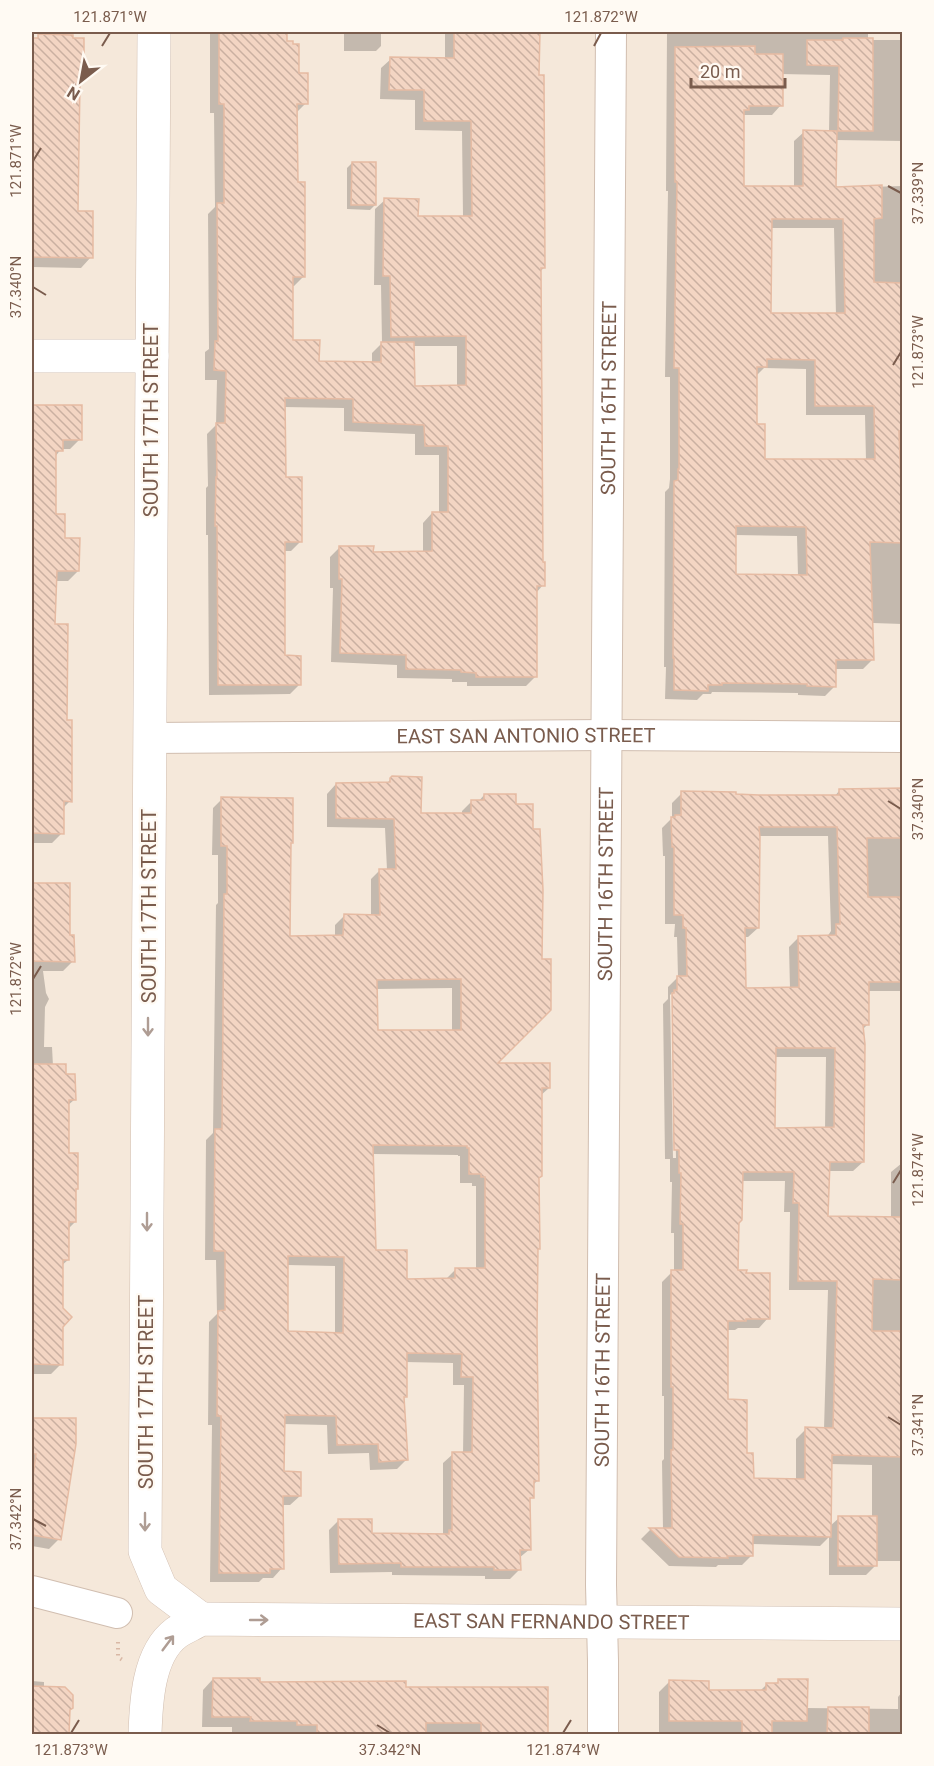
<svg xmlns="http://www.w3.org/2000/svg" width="934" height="1766" font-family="Roboto,sans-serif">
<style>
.residential{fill:#f5e8da}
.shadow{fill:#0003;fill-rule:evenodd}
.building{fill:url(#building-back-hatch);stroke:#e6bba3;stroke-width:1.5;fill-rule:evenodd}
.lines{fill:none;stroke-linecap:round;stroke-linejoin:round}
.minor-casing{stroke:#d1beb0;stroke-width:32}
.tertiary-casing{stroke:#d1beb0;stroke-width:34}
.path{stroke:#d9b8a5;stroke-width:4;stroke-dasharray:1.5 4.5;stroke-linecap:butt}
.minor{stroke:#fff;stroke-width:30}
.tertiary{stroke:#fff;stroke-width:33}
.oneway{stroke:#af9d94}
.ticks{fill:none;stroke:#7a5c4d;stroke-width:2}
.labels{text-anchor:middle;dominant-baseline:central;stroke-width:4.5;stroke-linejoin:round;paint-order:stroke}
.street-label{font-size:20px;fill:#7a5c4d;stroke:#fffaf3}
.neatline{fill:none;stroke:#7a5c4d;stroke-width:2}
.ticks-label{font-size:15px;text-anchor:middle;fill:#7a5c4d}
</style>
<defs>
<pattern id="building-back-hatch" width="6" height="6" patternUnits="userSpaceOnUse" patternTransform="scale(1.5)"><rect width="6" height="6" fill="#f3d5c3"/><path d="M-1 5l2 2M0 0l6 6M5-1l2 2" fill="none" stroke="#cab0a1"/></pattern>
</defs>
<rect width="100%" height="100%" fill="#fdf6ec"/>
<rect class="residential" x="32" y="32" width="870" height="1702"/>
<g class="shadow">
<path d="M210,32H286V43L306,103L296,113L297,184L304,276L294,286H291V341L318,363H372V353L382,343L381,285H374L375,209L385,200L417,217H463L462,131L415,130V100L380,99L381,68L391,59L445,60V32H538L544,268L539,272L542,563L543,585L536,593V676L526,686H467V682H452V679L397,678V665L331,662L333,588H330V557L340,547L372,553H423V523L432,513H439V455H415V434L344,431V408L283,407L285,478L301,541L291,551H284V657L299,685L290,694L209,695L208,535H206V488L208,486L207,434L216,425L217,380H205V352L209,349L208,214L215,207L214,113H210ZM413,346H457V387L414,388Z"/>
<polygon points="344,32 381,32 381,46 376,51 344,51"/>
<path d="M667,32H868V40H902V141L835,140V188L902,186V624L873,623V659L863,669H835L834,687L825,696L798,695V693L712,692L711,694H703L697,700L665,699L666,667H664L665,492L669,488L670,479V377H665L668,191H666ZM781,74L830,75L829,132H804L794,141V187H742L743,115H772L781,105ZM770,228H834L836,315L770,314ZM764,368L806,369V415H865L866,461H763L755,425L756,376ZM735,535L797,536L798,576H735Z"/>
<polygon points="39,36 82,80 78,84 77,213 91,257 81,268 32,267 32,40 35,40"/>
<polygon points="352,163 375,205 370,210 347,209 347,168"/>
<polygon points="32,406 80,407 80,439 70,449 61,449 55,457 54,516 78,571 68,581 55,581 53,625 56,678 32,674"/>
<polygon points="32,697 66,698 70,801 62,809 62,833 52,843 32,843"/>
<path d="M391,779L420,815H462V811L471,802H478L484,795L495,1064L549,1088L540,1096L536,1250L538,1480L532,1486V1497L529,1500L530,1549L519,1558L520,1569L510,1579H485V1576L392,1575V1572L330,1573L329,1530L338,1521L370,1535H443V1463L453,1454H463L464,1385H453V1363L405,1362V1397L402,1400L406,1460L397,1469L370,1470L369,1453L328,1454L327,1425L283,1424L282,1472L300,1496L290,1505H282V1568L273,1578H263L259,1582H210L212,1425H208L209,1322L217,1314L216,1260H205L206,1140L213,1133L216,905L218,903V855H212L213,808L222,799L289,844V937L335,936V925L344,916H371V879L380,870H387L385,828L327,827V794L336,784H386ZM452,988V1031L376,1032V989ZM372,1154L458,1155V1156H460V1183H472V1186H476V1270L456,1269L446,1279L406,1280L374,1251ZM287,1265L335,1266V1334L287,1333Z"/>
<path d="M902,790V991H867V1025L862,1030L863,1162L853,1171H828L827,1218H891V1172L902,1163V1561H875V1566L866,1575H829V1537L820,1546L752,1544V1555L742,1565H718L716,1567L669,1566L641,1539L650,1530H663L662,1461L664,1459V1396H662V1282L672,1272H674V1233H671L672,1182H670V1159H665L663,1004L668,999V987L678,977L677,937H674L675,924H665V856H663L662,828L672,818V803L682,793L834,797L839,791ZM759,836H828L831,931L827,937H799L789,947L790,989H744V937H748L758,928ZM673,992L676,1158H673L670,995ZM774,1057H826L825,1129L774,1130ZM741,1181H785L784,1212H790L789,1290H828L824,1429H806L796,1439V1481L753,1480L727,1401L726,1330H735L738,1328H759L768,1318L736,1272L737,1223ZM830,1464L872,1465V1518H839L830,1526Z"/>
<polygon points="32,885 68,885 68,937 73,961 63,971 43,971 46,993 49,999 45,1007 44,1047 52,1047 53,1066 65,1076 74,1100 67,1106 68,1155 75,1222 68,1229 68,1260 61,1266 61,1364 51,1374 32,1374"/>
<polygon points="32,1419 75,1419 59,1539 49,1549 32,1546"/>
<polygon points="213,1679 259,1684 404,1688 547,1689 546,1734 232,1734 232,1727 202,1727 203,1690"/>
<polygon points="32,1681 44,1682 44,1688 68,1710 68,1734 32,1734"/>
<polygon points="779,1681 806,1708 898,1709 898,1697 902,1692 902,1734 659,1734 659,1692 669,1682 708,1691 760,1691 767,1684 775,1684"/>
</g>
<g class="building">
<polygon points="219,32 287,32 287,41 293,41 293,44 299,44 299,73 308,73 308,104 297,104 298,182 305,182 305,277 293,277 293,340 320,340 319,361 381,362 381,342 414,342 415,386 466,385 466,336 391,337 390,276 383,276 384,198 419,199 418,216 472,216 471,121 424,121 424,90 389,90 390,57 454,58 454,32 540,32 539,75 544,75 545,268 541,268 543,562 545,562 545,586 537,586 537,677 476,677 476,673 461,672 461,670 406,669 406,655 340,653 342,579 339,579 339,546 374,546 373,552 432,551 432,512 448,512 448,446 425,446 424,425 353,422 353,399 285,398 286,477 302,477 302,542 285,542 285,655 301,656 301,685 218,685 217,526 215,526 216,477 217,477 216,423 225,423 226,371 214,370 215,341 218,341 217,203 224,203 224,104 219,104"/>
<polygon points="38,34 73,35 73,38 84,38 84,81 80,81 78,211 93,211 93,258 32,257 32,38 38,38"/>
<polygon points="843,38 873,38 873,131 838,131 839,66 807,65 807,40 843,40"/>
<path d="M755,46V54H783V106H749V110H744V186H803V130L837,131L836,187L882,185V218L874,219V282L903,283V431H899L903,543L870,542L874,660H836V687L807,686V684L722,683V685H708V691L674,690V658H673L674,481L678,480V469H679V368H674L677,182H675V47ZM772,219H843L845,313H771ZM767,359L815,360V406H874L875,459H765V424H757V367H767ZM736,526L806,527L807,575L736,574Z"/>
<polygon points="352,162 376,162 376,205 351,205"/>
<polygon points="32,405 82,405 82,440 63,440 63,451 56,451 56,514 65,514 65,538 80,538 79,571 57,571 55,624 68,624 67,720 72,720 72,802 64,801 64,834 32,833"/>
<path d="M392,776L422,777L421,813H471V800H484V794H516V804H533V829H540L543,890L542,959H551V1010L498,1063H550V1088H542V1176L539,1178L540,1249H538L537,1331L539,1481H534V1498H530L531,1550H520L521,1570H494V1567H401V1563L339,1564L338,1519H372V1533L449,1534V1530H452V1452H472L473,1377H461L462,1354L407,1353V1397H404L408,1460L379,1462L378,1444L337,1445L336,1416L285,1415L284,1471L301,1472V1496H283L284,1569H270V1573H219L221,1416H217L218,1311L225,1310V1251H214L215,1129H222L224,894H227V846H221V797L293,798V843H291L290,936L343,935L344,914L380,915L379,869H396L394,819L336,818V783L390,782V778ZM461,979V1030H378L377,980ZM373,1145L467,1146V1148H469V1174H481V1177H485V1268H455V1278L407,1279V1250H376ZM288,1256L344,1257L343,1333L288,1331Z"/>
<path d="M903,788V838H867L868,897H903V982H869V1025H863L865,1044L864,1162H830L828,1216L903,1217V1280L873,1279L872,1331H903V1457L832,1455L831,1537L753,1535V1556H727L728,1558L679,1557L649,1528H672L671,1450H673V1387H671V1270H683V1224H680L681,1173H679V1150H674L672,993H674V990H677V976H687L686,928H683V915H674V847H672L671,817H675V815H681V791L736,792V794L759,795H839V789ZM759,827H837L840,924H836V935L798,936L799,987L746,988L745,928H759L760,837ZM776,1048H835L834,1127L775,1128ZM743,1172H794L793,1203H799L798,1281H837L833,1428L805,1427V1479L754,1478L753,1453H747V1400L728,1399V1321H746V1319H770V1273H746L747,1270H738L739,1223L742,1220Z"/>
<polygon points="32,883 70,883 70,935 74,935 75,962 32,961"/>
<polygon points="32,1064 66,1064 66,1074 75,1074 76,1100 69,1100 69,1153 78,1153 78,1189 76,1189 76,1222 69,1222 69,1260 63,1260 63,1308 72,1317 63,1327 63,1365 32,1364"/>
<polygon points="32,1418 76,1418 76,1444 61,1540 32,1535 32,1484 36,1454 32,1454"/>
<rect x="838" y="1516" width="39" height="50"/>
<polygon points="213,1678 260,1678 260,1682 406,1681 406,1687 548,1687 548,1734 481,1734 481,1723 426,1723 426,1734 317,1734 317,1725 297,1725 297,1721 250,1721 251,1717 212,1717"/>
<polygon points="778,1679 808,1679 807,1721 772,1721 772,1734 742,1734 742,1721 669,1721 669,1680 709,1681 709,1690 766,1690 766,1683 778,1683"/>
<polygon points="32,1686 65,1687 73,1695 73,1708 70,1710 69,1734 32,1734"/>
<polygon points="828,1707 869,1707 869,1734 827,1734"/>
</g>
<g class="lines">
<g class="minor-casing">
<g id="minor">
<path id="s1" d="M150,738L606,735L902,737"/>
<polyline points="32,1591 117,1613"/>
<path id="s2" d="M603,1734V1661L601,1585L611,32"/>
</g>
</g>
<g class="tertiary-casing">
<g id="tertiary">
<polyline points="154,32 145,1551 161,1589 201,1619"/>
<polyline points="32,356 152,356"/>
<path id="s3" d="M145,1734C146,1703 148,1654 176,1633C183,1628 193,1624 201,1619L902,1624"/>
</g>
</g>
<polyline class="path" points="118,1642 118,1657 124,1661"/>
<use href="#minor" class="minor"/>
<use href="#tertiary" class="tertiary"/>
</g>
<defs><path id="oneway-shaft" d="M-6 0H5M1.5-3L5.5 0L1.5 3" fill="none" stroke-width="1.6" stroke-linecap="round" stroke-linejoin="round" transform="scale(1.5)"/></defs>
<g class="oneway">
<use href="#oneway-shaft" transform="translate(148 1027) rotate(90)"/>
<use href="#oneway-shaft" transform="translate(147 1222) rotate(90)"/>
<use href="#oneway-shaft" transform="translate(145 1522) rotate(90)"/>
<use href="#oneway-shaft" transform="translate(259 1620)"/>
<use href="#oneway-shaft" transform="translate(168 1643) rotate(-53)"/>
</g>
<path class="ticks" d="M102,46L110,33M594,46L601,33M33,161L41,148M888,186L901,193M33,287L46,295M893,365L901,352M888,801L901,809M33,979L41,966M893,1183L901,1170M888,1417L901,1425M33,1519L46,1526M377,1725L390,1733M71,1733L79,1720M563,1733L571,1720"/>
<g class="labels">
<g class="street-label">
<text stroke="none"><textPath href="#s2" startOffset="1336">SOUTH 16TH STREET</textPath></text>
<text transform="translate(151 420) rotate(-90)">SOUTH 17TH STREET</text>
<text stroke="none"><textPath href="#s1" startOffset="376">EAST SAN ANTONIO STREET</textPath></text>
<text stroke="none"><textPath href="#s2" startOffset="850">SOUTH 16TH STREET</textPath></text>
<text transform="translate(149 906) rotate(-90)">SOUTH 17TH STREET</text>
<text stroke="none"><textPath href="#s2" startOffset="364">SOUTH 16TH STREET</textPath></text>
<text transform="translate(146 1392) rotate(-90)">SOUTH 17TH STREET</text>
<text stroke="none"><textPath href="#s3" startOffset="488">EAST SAN FERNANDO STREET</textPath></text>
</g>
</g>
<rect width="934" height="1766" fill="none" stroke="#fffaf3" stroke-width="66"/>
<g transform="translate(81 81) rotate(211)" stroke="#fffaf3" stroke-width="4.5" paint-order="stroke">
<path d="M0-4.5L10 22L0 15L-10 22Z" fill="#7a5c4d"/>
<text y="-9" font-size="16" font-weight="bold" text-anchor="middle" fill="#7a5c4d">N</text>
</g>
<path d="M691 78v9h94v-9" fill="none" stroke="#7a5c4d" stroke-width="3"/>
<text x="700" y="78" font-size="18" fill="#7a5c4d" stroke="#fffaf3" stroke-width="4.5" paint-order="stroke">20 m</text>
<rect x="33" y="33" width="868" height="1700" class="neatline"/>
<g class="ticks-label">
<text x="110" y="22">121.871°W</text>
<text x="601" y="22">121.872°W</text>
<text transform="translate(16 161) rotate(-90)" y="5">121.871°W</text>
<text transform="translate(918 193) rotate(-90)" y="5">37.339°N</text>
<text transform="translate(16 287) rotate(-90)" y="5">37.340°N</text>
<text transform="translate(918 352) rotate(-90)" y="5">121.873°W</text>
<text transform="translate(918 809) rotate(-90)" y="5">37.340°N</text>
<text transform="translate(16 979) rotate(-90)" y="5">121.872°W</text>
<text transform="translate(918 1170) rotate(-90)" y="5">121.874°W</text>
<text transform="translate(918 1425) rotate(-90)" y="5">37.341°N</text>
<text transform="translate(16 1519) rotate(-90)" y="5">37.342°N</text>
<text x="71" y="1755">121.873°W</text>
<text x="390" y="1755">37.342°N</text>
<text x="563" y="1755">121.874°W</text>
</g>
</svg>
